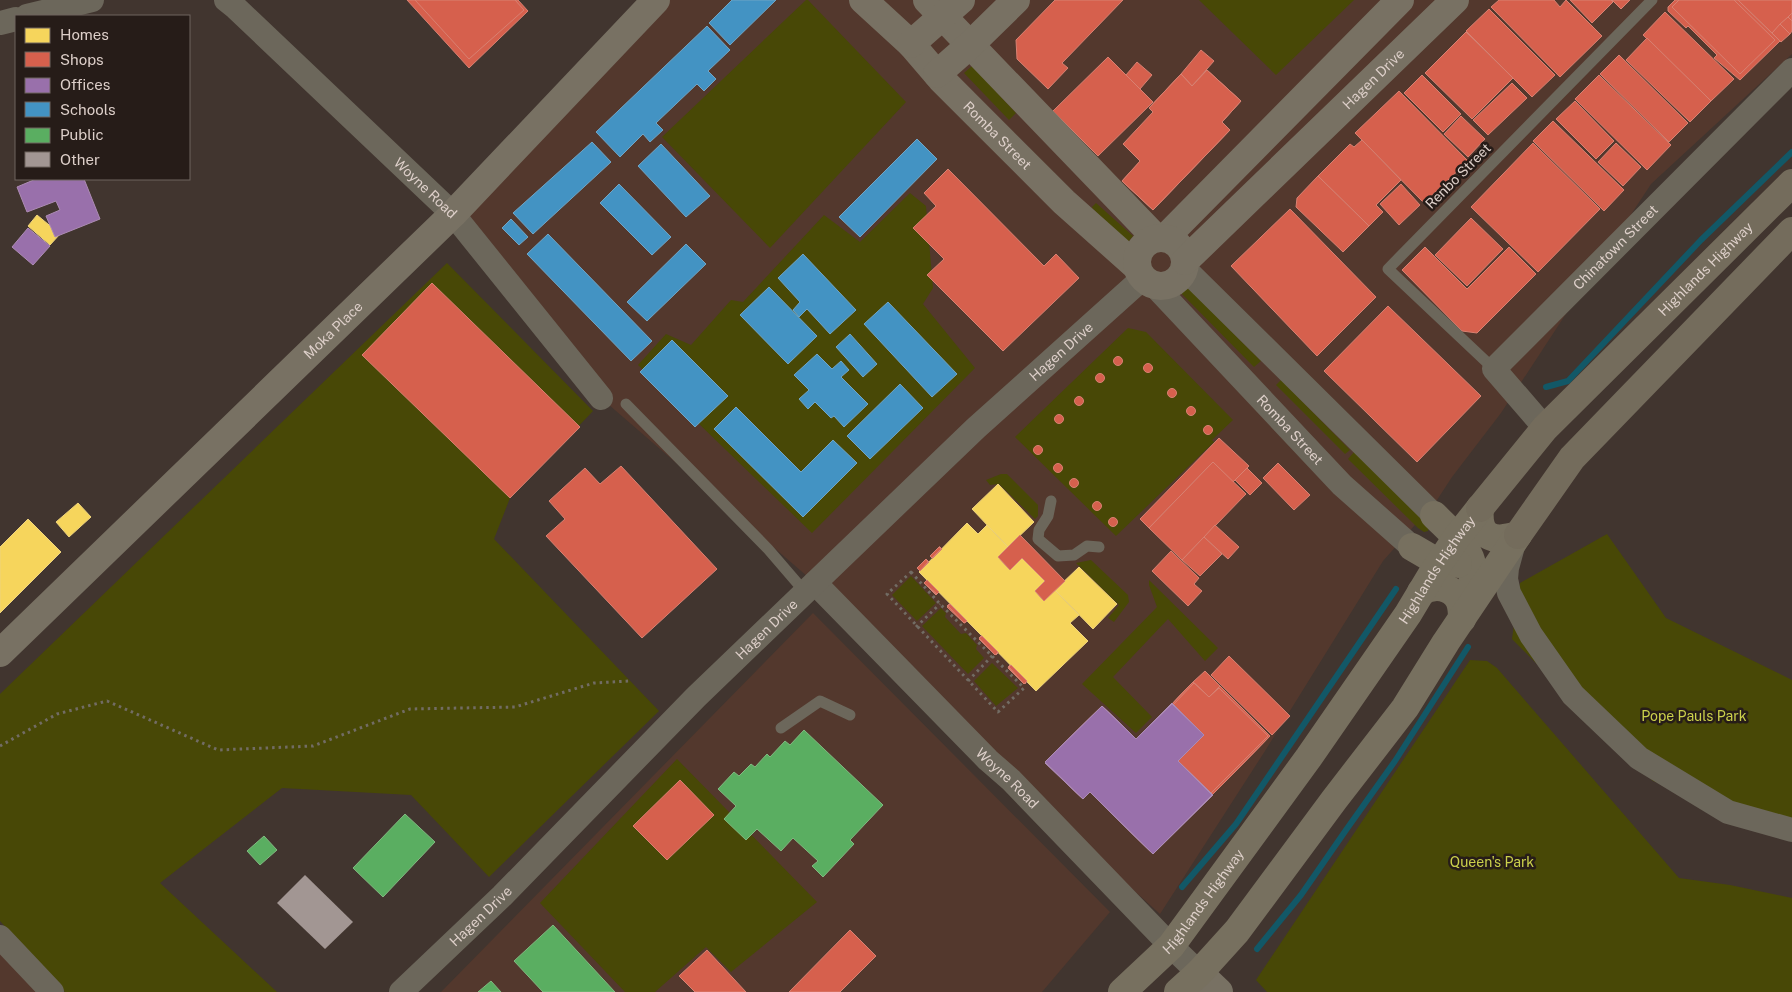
<svg xmlns="http://www.w3.org/2000/svg" width="1792" height="992" font-family="'Public Sans',sans-serif">
<style>
.built{fill:#53382d}
.green{fill:#484806}
.homes{fill:#f6d55c;stroke:#eed37d}
.shops{fill:#d6604d;stroke:#d88172}
.offices{fill:#9970ab;stroke:#ad8cb4}
.schools{fill:#4393c3;stroke:#71a5c5}
.public{fill:#5aae61;stroke:#81b880}
.lines{fill:none;stroke-linecap:round;stroke-linejoin:round}
.stream{stroke:#125867;stroke-width:6}
.building{fill:#a29693}
.path{stroke:#726c64;stroke-width:3;stroke-dasharray:2.5 4;stroke-linecap:butt}
.lane{stroke:#6c675b;stroke-width:11}
.street{stroke:#6c675b;stroke-width:24}
.secondary{stroke:#787163;stroke-width:28}
.primary{stroke:#77705f;stroke-width:28}
.highway{stroke:#746c5c;stroke-width:28}
.labels{text-anchor:middle;dominant-baseline:central;stroke-width:5;stroke-linejoin:round;paint-order:stroke}
.street-label{font-size:14px;fill:#ddcfc9;stroke:#261c18}
.park-label{font-size:14px;fill:#cbd04b;stroke:#261c18}
</style>
<rect width="100%" height="100%" fill="#41352f"/>
<g class="built">
<polygon points="656,0 1792,0 1792,54 1651,184 1501,413 1452,477 1437,500 1383,561 1265,751 1160,914 1011,780 815,583 601,398 453,214"/>
<polygon points="813,613 1110,912 1042,992 441,992"/>
<polygon points="0,937 52,992 0,992"/>
</g>
<g class="green">
<polygon points="806,0 808,0 906,102 770,248 662,137"/>
<polygon points="1199,0 1354,0 1276,75"/>
<polygon points="972,66 1016,113 1009,120 964,73"/>
<polygon points="910,193 926,206 933,288 923,304 975,368 812,533 638,365 666,334 691,345 731,300 743,302 824,215 860,242"/>
<polygon points="1096,203 1133,236 1128,242 1093,209 1092,207"/>
<polygon points="447,263 593,411 510,498 494,539 659,711 489,877 411,795 282,788 160,883 277,992 65,992 0,921 0,694"/>
<polygon points="1182,282 1261,361 1254,367 1176,288"/>
<polygon points="1128,328 1146,332 1233,420 1212,440 1214,442 1116,536 1015,437"/>
<polygon points="1281,380 1350,450 1345,454 1276,385"/>
<polygon points="1354,452 1429,526 1428,531 1424,532 1418,528 1348,459"/>
<polygon points="1001,474 1007,474 1038,505 1038,516 1035,519 999,484 990,485 986,480"/>
<polygon points="1607,534 1666,618 1792,680 1792,832 1653,781 1512,639 1520,583"/>
<polygon points="1091,560 1128,595 1129,602 1114,622 1108,618 1119,605 1076,563"/>
<polygon points="911,576 936,603 917,621 892,595"/>
<polygon points="1149,580 1218,648 1205,661 1168,619 1113,677 1152,717 1136,733 1082,684 1157,607 1149,585"/>
<polygon points="941,608 946,613 945,617 961,634 966,633 977,645 976,649 984,658 968,674 922,626"/>
<polygon points="1470,660 1487,661 1497,668 1679,878 1730,885 1792,898 1792,992 1267,992 1256,980"/>
<polygon points="992,663 1018,688 996,706 974,681"/>
<polygon points="677,759 817,902 731,972 706,947 655,992 625,992 540,903"/>
</g>
<g class="homes">
<polygon points="37,215 60,234 50,245 28,226"/>
<polygon points="998,484 1034,522 1008,547 972,509"/>
<polygon points="78,503 91,517 69,537 56,522"/>
<polygon points="28,519 61,552 0,613 0,547"/>
<polygon points="967,523 978,534 987,525 1008,547 998,557 1010,570 1022,558 1045,581 1035,591 1044,601 1055,590 1079,615 1070,623 1088,641 1036,691 919,572"/>
<polygon points="1079,567 1117,604 1093,629 1055,590"/>
</g>
<g class="shops">
<polygon points="407,0 518,0 528,11 469,68"/>
<polygon points="415,0 515,0 524,10 469,59"/>
<polygon points="1055,0 1123,0 1062,63 1068,68 1048,89 1017,59 1016,40"/>
<polygon points="1499,0 1554,0 1560,7 1566,0 1602,36 1560,77 1491,7"/>
<polygon points="1570,0 1611,0 1613,2 1592,23"/>
<polygon points="1612,0 1630,0 1621,9"/>
<polygon points="1675,0 1738,0 1780,41 1740,80 1714,58 1717,55 1688,26 1686,28 1668,11 1668,7"/>
<polygon points="1679,0 1734,0 1775,40 1740,74 1672,7"/>
<polygon points="1738,0 1792,0 1792,13 1772,33"/>
<polygon points="1489,9 1555,75 1532,97 1466,31"/>
<polygon points="1665,12 1734,79 1711,101 1643,35"/>
<polygon points="1792,13 1792,21 1776,37 1772,33"/>
<polygon points="1788,17 1792,21 1792,31 1790,34 1780,24"/>
<polygon points="1780,24 1790,34 1781,42 1772,33"/>
<polygon points="1466,32 1513,78 1472,119 1425,73"/>
<polygon points="1647,38 1711,101 1690,122 1626,60"/>
<polygon points="1201,50 1214,61 1192,86 1181,74"/>
<polygon points="1619,55 1688,123 1669,142 1600,74"/>
<polygon points="1108,57 1153,102 1098,156 1053,111"/>
<polygon points="1137,62 1152,75 1140,89 1126,75"/>
<polygon points="1207,70 1241,101 1222,122 1230,130 1153,210 1122,181 1150,151 1147,148 1168,126 1149,108 1181,74 1192,86"/>
<polygon points="1207,70 1241,101 1222,122 1230,130 1153,210 1122,181 1140,161 1123,144 1153,112 1149,108 1181,74 1192,86"/>
<polygon points="1422,75 1461,114 1443,132 1404,93"/>
<polygon points="1599,75 1671,145 1647,170 1575,99"/>
<polygon points="1512,83 1527,98 1488,135 1473,120"/>
<polygon points="1399,91 1468,161 1424,203 1355,133"/>
<polygon points="1575,101 1614,141 1596,159 1556,119"/>
<polygon points="1461,116 1485,139 1468,157 1444,134"/>
<polygon points="1553,121 1624,190 1604,211 1533,141"/>
<polygon points="1362,140 1401,180 1376,205 1383,212 1369,226 1318,176 1350,144 1354,147"/>
<polygon points="1533,143 1600,209 1538,272 1471,207"/>
<polygon points="1616,143 1641,167 1623,186 1598,162"/>
<polygon points="948,169 1044,266 1056,254 1079,278 1003,351 927,275 944,259 913,228 936,206 924,193"/>
<polygon points="1318,176 1369,226 1343,252 1296,207 1297,198"/>
<polygon points="1401,184 1420,205 1399,225 1380,204"/>
<polygon points="1290,209 1376,297 1317,356 1231,266"/>
<polygon points="1471,218 1503,249 1467,286 1435,255"/>
<polygon points="1425,247 1467,289 1509,247 1536,274 1477,333 1462,331 1402,270"/>
<polygon points="432,283 580,427 510,498 362,355"/>
<polygon points="1388,306 1481,396 1417,462 1324,371"/>
<circle cx="1118" cy="361" r="4.5"/>
<circle cx="1148" cy="368" r="4.5"/>
<circle cx="1100" cy="378" r="4.5"/>
<circle cx="1172" cy="393" r="4.5"/>
<circle cx="1079" cy="401" r="4.5"/>
<circle cx="1191" cy="411" r="4.5"/>
<circle cx="1059" cy="419" r="4.5"/>
<circle cx="1208" cy="430" r="4.5"/>
<polygon points="1219,438 1249,466 1233,482 1213,462 1149,528 1140,519"/>
<circle cx="1038" cy="450" r="4.5"/>
<polygon points="1213,462 1246,494 1182,560 1149,528"/>
<polygon points="1278,463 1310,495 1294,510 1263,478"/>
<circle cx="1058" cy="468" r="4.5"/>
<polygon points="621,466 717,569 642,638 546,536 565,519 549,501 585,468 600,484"/>
<polygon points="1247,468 1262,483 1250,495 1235,480"/>
<circle cx="1074" cy="483" r="4.5"/>
<circle cx="1097" cy="506" r="4.5"/>
<circle cx="1113" cy="522" r="4.5"/>
<polygon points="1215,525 1239,547 1228,559 1204,537"/>
<polygon points="1020,535 1065,581 1044,601 1035,591 1045,581 1022,558 1010,570 998,557"/>
<polygon points="1204,537 1222,554 1200,576 1182,560"/>
<polygon points="939,547 942,549 933,558 930,556"/>
<polygon points="939,547 942,549 933,558 930,556"/>
<polygon points="939,547 942,549 933,558 930,556"/>
<polygon points="939,547 942,549 933,558 930,556"/>
<polygon points="939,547 942,549 933,558 930,556"/>
<polygon points="939,547 942,549 933,558 930,556"/>
<polygon points="939,547 942,549 932,558 930,556"/>
<polygon points="939,547 942,549 932,558 930,556"/>
<polygon points="939,547 941,549 932,558 930,556"/>
<polygon points="1171,551 1199,578 1194,584 1202,591 1188,606 1152,571"/>
<polygon points="926,559 929,562 920,571 917,568"/>
<polygon points="926,559 929,562 920,571 917,568"/>
<polygon points="926,559 929,562 920,570 917,568"/>
<polygon points="926,559 929,562 920,571 917,568"/>
<polygon points="926,559 929,562 920,570 917,568"/>
<polygon points="926,559 928,562 920,571 917,568"/>
<polygon points="926,559 929,562 920,571 917,568"/>
<polygon points="926,559 929,562 920,571 917,568"/>
<polygon points="926,559 928,562 920,571 917,568"/>
<polygon points="927,580 939,592 936,595 924,583"/>
<polygon points="927,580 939,592 936,595 924,583"/>
<polygon points="927,580 939,592 937,594 924,583"/>
<polygon points="927,580 939,592 937,594 924,583"/>
<polygon points="927,580 939,592 937,594 924,583"/>
<polygon points="927,580 939,592 937,594 924,583"/>
<polygon points="927,580 939,592 937,594 924,583"/>
<polygon points="927,580 939,592 937,594 924,583"/>
<polygon points="927,580 939,592 937,594 924,583"/>
<polygon points="950,604 966,621 964,623 948,606"/>
<polygon points="950,604 967,621 964,623 948,607"/>
<polygon points="950,604 966,621 964,623 947,606"/>
<polygon points="950,604 966,621 964,623 947,606"/>
<polygon points="950,604 966,621 964,623 947,606"/>
<polygon points="950,604 966,621 964,623 947,606"/>
<polygon points="950,604 966,621 964,623 947,607"/>
<polygon points="950,604 967,621 964,623 948,606"/>
<polygon points="950,604 967,621 964,623 948,606"/>
<polygon points="982,636 998,652 996,655 979,638"/>
<polygon points="982,636 998,652 996,655 979,638"/>
<polygon points="982,636 998,652 996,655 979,639"/>
<polygon points="982,636 998,652 996,655 979,639"/>
<polygon points="982,636 998,652 996,655 979,638"/>
<polygon points="982,636 998,652 996,655 979,638"/>
<polygon points="982,636 998,652 996,655 979,639"/>
<polygon points="982,636 998,652 996,655 979,638"/>
<polygon points="982,636 998,652 995,655 979,638"/>
<polygon points="1229,656 1290,716 1272,735 1211,675"/>
<polygon points="1010,665 1026,681 1024,684 1008,668"/>
<polygon points="1010,665 1027,681 1024,684 1009,667"/>
<polygon points="1011,665 1027,681 1024,684 1008,667"/>
<polygon points="1011,665 1027,681 1024,684 1009,667"/>
<polygon points="1011,665 1027,681 1024,684 1009,667"/>
<polygon points="1011,665 1027,681 1024,684 1009,667"/>
<polygon points="1011,665 1027,681 1024,684 1009,667"/>
<polygon points="1011,665 1027,681 1025,684 1009,667"/>
<polygon points="1011,665 1027,681 1024,684 1009,667"/>
<polygon points="1205,671 1220,686 1209,697 1193,682"/>
<polygon points="1193,682 1209,697 1220,686 1270,736 1212,795 1178,761 1204,735 1172,704"/>
<polygon points="1193,682 1209,697 1220,686 1270,736 1212,795 1178,761 1204,735 1172,704"/>
<polygon points="1193,682 1209,697 1220,686 1270,736 1212,795 1178,761 1204,735 1172,704"/>
<polygon points="1193,682 1209,697 1220,686 1270,736 1212,795 1178,761 1204,735 1172,704"/>
<polygon points="1194,683 1209,697 1219,688 1268,736 1211,793 1178,761 1204,735 1173,705"/>
<polygon points="1172,704 1204,735 1178,761 1212,795 1153,854 1090,792 1083,799 1045,762 1102,706 1136,739"/>
<polygon points="1173,707 1200,735 1174,761 1208,795 1153,850 1089,787 1082,793 1051,762 1101,711 1135,745"/>
<polygon points="680,780 714,815 667,860 633,826"/>
<polygon points="850,930 876,956 840,992 789,992"/>
<polygon points="707,950 746,992 695,992 679,976"/>
</g>
<g class="offices">
<polygon points="36,179 84,179 100,219 55,237 46,216 60,210 56,201 27,212 17,187"/>
<polygon points="28,228 50,246 33,265 12,247"/>
<polygon points="1172,703 1203,735 1178,761 1212,795 1153,854 1090,792 1083,799 1045,762 1102,706 1136,739"/>
<polygon points="1172,704 1204,735 1178,761 1213,795 1153,854 1090,792 1083,799 1046,763 1102,706 1136,739"/>
<polygon points="1172,704 1203,735 1178,761 1212,795 1153,854 1090,792 1083,799 1045,763 1102,706 1136,739"/>
<polygon points="1172,704 1204,735 1178,761 1212,795 1153,854 1090,792 1083,799 1045,762 1102,706 1136,739"/>
</g>
<g class="schools">
<polygon points="732,0 776,0 730,45 709,23"/>
<polygon points="707,26 730,50 708,71 716,79 704,91 697,84 656,123 663,130 650,142 643,134 620,157 596,132"/>
<polygon points="917,139 937,159 860,237 839,217"/>
<polygon points="592,142 611,162 533,234 513,213"/>
<polygon points="661,144 710,196 686,217 638,166"/>
<polygon points="619,184 671,237 652,255 600,203"/>
<polygon points="511,219 528,237 519,245 502,228"/>
<polygon points="548,234 652,341 631,361 527,254"/>
<polygon points="686,244 706,264 647,321 627,302"/>
<polygon points="803,254 856,310 830,334 807,309 799,317 793,310 800,302 778,278"/>
<polygon points="769,287 817,336 788,364 740,315"/>
<polygon points="888,302 957,374 932,397 864,324"/>
<polygon points="850,334 877,364 863,377 836,347"/>
<polygon points="672,340 728,396 695,427 640,372"/>
<polygon points="817,354 832,369 841,361 849,370 841,377 868,404 844,427 834,416 831,418 815,402 808,409 799,399 809,390 794,375"/>
<polygon points="900,384 923,408 870,459 847,436"/>
<polygon points="736,407 801,472 833,440 857,463 803,517 714,429"/>
</g>
<g class="public">
<polygon points="804,730 883,805 850,840 854,844 823,877 812,866 818,861 793,838 781,851 757,829 746,840 724,819 736,806 718,789 734,772 739,776 751,764 755,767 767,754 770,757 785,741 790,745"/>
<polygon points="405,814 435,842 383,897 353,868"/>
<polygon points="264,836 277,850 260,865 247,851"/>
<polygon points="553,925 615,992 543,992 514,961"/>
<polygon points="491,981 501,992 478,992"/>
</g>
<g class="lines">
<g class="stream">
<polyline points="1546,387 1568,381 1701,240 1792,152"/>
<polyline points="1182,887 1236,824 1396,589"/>
<polyline points="1257,949 1301,895 1346,830 1395,761 1468,647"/>
</g>
</g>
<polygon class="building" points="305,875 353,922 325,949 277,903"/>
<g class="lines">
<g class="path">
<polygon points="911,572 940,604 1024,688 998,712 887,594"/>
<polyline points="916,627 940,604"/>
<polyline points="968,681 993,655"/>
<polyline points="0,746 57,714 107,701 218,750 313,746 410,709 515,707 594,683 630,681"/>
</g>
<g class="lane">
<polyline points="1494,369 1388,269 1652,0"/>
<polyline points="626,404 768,549 805,592"/>
<polyline points="1051,501 1048,516 1039,530 1038,539 1058,556 1074,555 1087,546 1099,547"/>
<polyline points="781,728 820,701 850,715"/>
</g>
<g class="street">
<path id="s1" d="M226,0L236,8L453,214L601,398"/>
<polyline points="27,16 92,0"/>
<polyline points="0,23 16,19"/>
<polyline points="1184,268 1434,515"/>
<path id="s2" d="M1153,284L1342,485L1412,547"/>
<path id="s3" d="M1545,428L1494,369L1792,70"/>
<polyline points="1513,546 1507,568 1506,579 1509,593 1531,635 1573,695 1639,758 1728,812 1792,830"/>
<path id="s4" d="M815,583L988,760L1011,780L1171,946L1199,973"/>
<polyline points="0,937 52,992"/>
<path id="s5" d="M401,992L502,896L696,697L976,428L1143,278"/>
</g>
<g class="secondary">
<path id="s6" d="M863,0L911,44L941,79L1064,202L1137,267"/>
<polyline points="927,0 1156,238"/>
<polyline points="911,44 961,0"/>
<polyline points="937,74 970,45 1016,0"/>
<polyline points="1165,238 1400,0"/>
<circle cx="1161" cy="262" r="24"/>
<path id="s7" d="M1185,261L1455,0"/>
<path id="s8" d="M0,653L453,214L656,0"/>
<polyline points="1199,973 1219,992"/>
</g>
<g class="primary">
<path d="M1480,508C1477,537 1492,543 1518,535"/>
<path d="M1434,515C1466,547 1483,557 1467,605"/>
<polyline points="1412,547 1436,561 1458,564"/>
<path d="M1421,592C1433,584 1451,585 1459,600C1462,606 1462,612 1462,619"/>
<path id="s9" d="M1122,992L1171,946L1309,757L1408,614L1432,574L1457,537L1480,508"/>
<polyline points="1178,992 1199,973 1237,931 1334,800 1405,708 1446,642 1518,535"/>
</g>
<g class="highway">
<path id="s10" d="M1480,508L1545,428L1792,183"/>
<polyline points="1518,535 1572,458 1792,231"/>
</g>
</g>
<g class="labels">
<g class="street-label">
<text stroke="none"><textPath href="#s7" startOffset="262">Hagen Drive</textPath></text>
<text stroke="none"><textPath href="#s6" startOffset="191">Romba Street</textPath></text>
<text transform="translate(1458 176) rotate(-45)">Renbo Street</text>
<text stroke="none"><textPath href="#s1" startOffset="274">Woyne Road</textPath></text>
<text stroke="none"><textPath href="#s3" startOffset="250">Chinatown Street</textPath></text>
<text stroke="none"><textPath href="#s10" startOffset="329">Highlands Highway</textPath></text>
<text stroke="none"><textPath href="#s8" startOffset="464">Moka Place</textPath></text>
<text stroke="none"><textPath href="#s5" startOffset="920">Hagen Drive</textPath></text>
<text stroke="none"><textPath href="#s2" startOffset="200">Romba Street</textPath></text>
<text stroke="none"><textPath href="#s9" startOffset="528">Highlands Highway</textPath></text>
<text stroke="none"><textPath href="#s5" startOffset="515">Hagen Drive</textPath></text>
<text stroke="none"><textPath href="#s4" startOffset="274">Woyne Road</textPath></text>
<text stroke="none"><textPath href="#s9" startOffset="122">Highlands Highway</textPath></text>
<text stroke="none"><textPath href="#s5" startOffset="110">Hagen Drive</textPath></text>
</g>
<g class="park-label">
<text x="1694" y="716">Pope Pauls Park</text>
<text x="1492" y="862">Queen's Park</text>
</g>
</g>
<rect x="15" y="15" width="175" height="165" fill="#261c18" stroke="#6f645f"/>
<rect x="25" y="28" width="25" height="15" fill="#f6d55c" stroke="#6f645f"/>
<text x="60" y="40" font-size="15" fill="#ddcfc9">Homes</text>
<rect x="25" y="52" width="25" height="15" fill="#d6604d" stroke="#6f645f"/>
<text x="60" y="65" font-size="15" fill="#ddcfc9">Shops</text>
<rect x="25" y="78" width="25" height="15" fill="#9970ab" stroke="#6f645f"/>
<text x="60" y="90" font-size="15" fill="#ddcfc9">Offices</text>
<rect x="25" y="102" width="25" height="15" fill="#4393c3" stroke="#6f645f"/>
<text x="60" y="115" font-size="15" fill="#ddcfc9">Schools</text>
<rect x="25" y="128" width="25" height="15" fill="#5aae61" stroke="#6f645f"/>
<text x="60" y="140" font-size="15" fill="#ddcfc9">Public</text>
<rect x="25" y="152" width="25" height="15" fill="#a29693" stroke="#6f645f"/>
<text x="60" y="165" font-size="15" fill="#ddcfc9">Other</text>
</svg>
